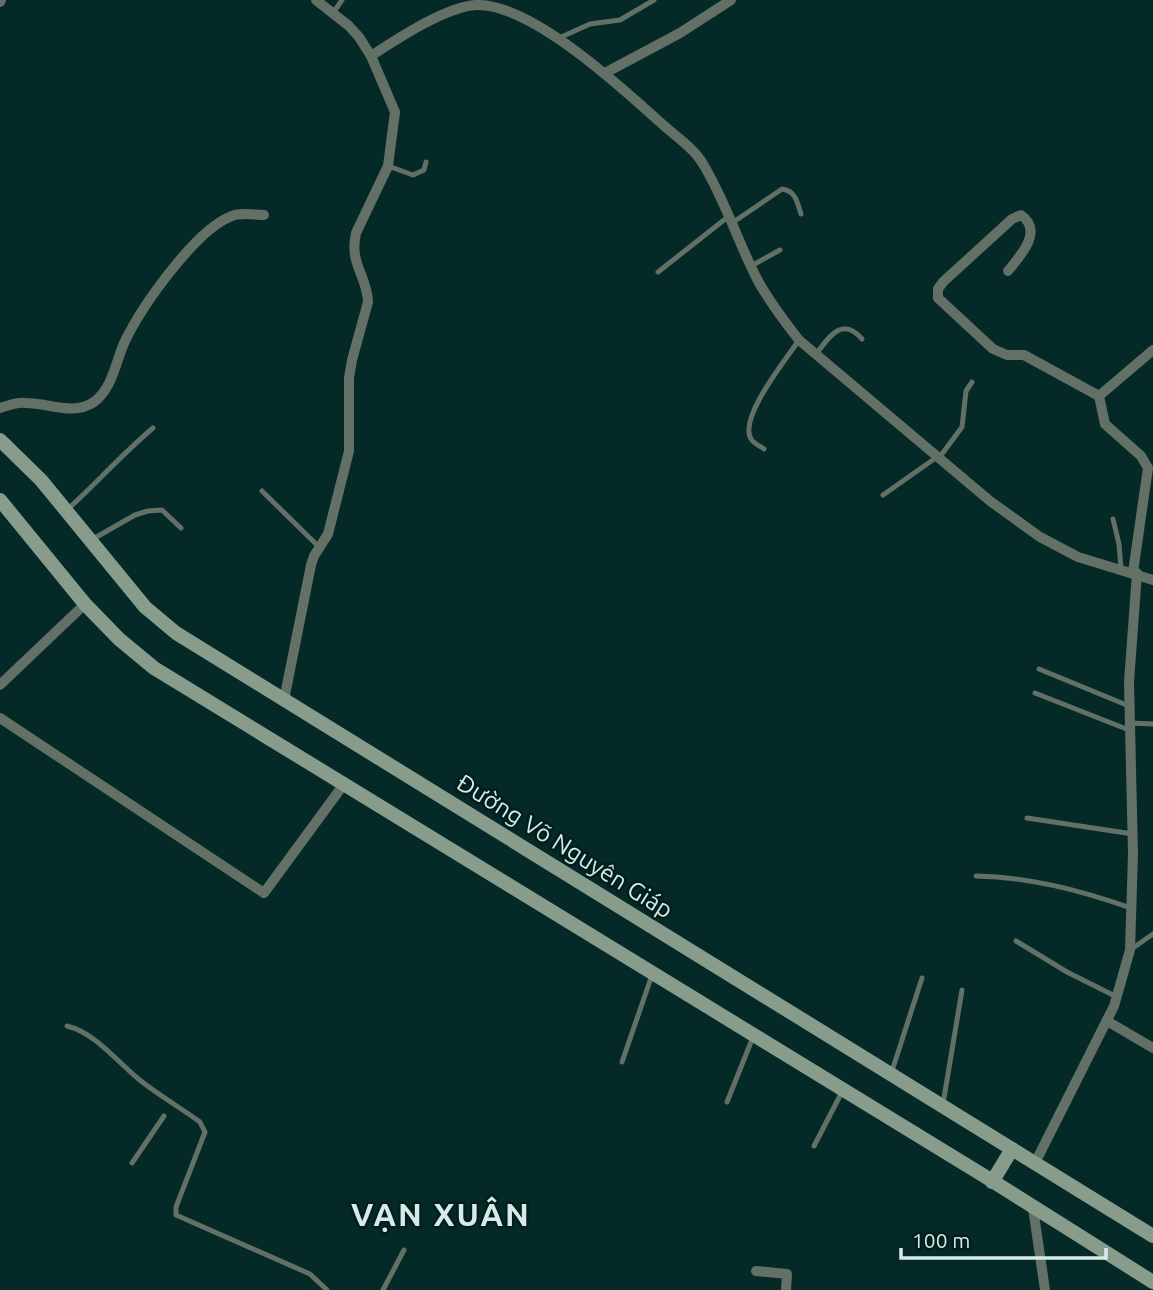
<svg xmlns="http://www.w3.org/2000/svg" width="1153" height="1290" font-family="Ubuntu,sans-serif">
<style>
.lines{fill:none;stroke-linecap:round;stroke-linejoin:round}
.lane{stroke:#637066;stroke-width:5}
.street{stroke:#637066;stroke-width:10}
.secondary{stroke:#889c8c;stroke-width:14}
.labels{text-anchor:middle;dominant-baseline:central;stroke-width:5;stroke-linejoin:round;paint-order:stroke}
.street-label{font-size:24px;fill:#d7eae7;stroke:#001f1d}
.district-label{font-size:32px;font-weight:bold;letter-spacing:2px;fill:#d7eae7;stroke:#001f1d}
</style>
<rect width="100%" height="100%" fill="#052926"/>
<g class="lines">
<g class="lane">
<polyline points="333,13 342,0"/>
<polyline points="559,38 590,24 620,20 654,0"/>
<polyline points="388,166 413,175 424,170 426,162"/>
<path d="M732,223L782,189C796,191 797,202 801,214"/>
<polyline points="751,266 780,250"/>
<polyline points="658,272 729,216"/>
<path d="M816,354C830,336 842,316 862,339"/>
<path d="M764,449C760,446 753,443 751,439C738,418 787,358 799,340"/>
<polyline points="939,458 962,427 966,391 972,382"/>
<polyline points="262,491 319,547"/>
<polyline points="883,495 937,457"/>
<path d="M68,509C97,483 123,453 153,428"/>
<polyline points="1113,519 1119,544 1121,569"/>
<polyline points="93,539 135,515 148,511 162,510 181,528"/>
<polyline points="1039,669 1129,706"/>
<polyline points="1035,693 1129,730"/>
<polyline points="1129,723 1153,724"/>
<polyline points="1027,818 1133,834"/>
<path d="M976,876C1030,877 1079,890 1131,908"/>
<polyline points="1016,941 1067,972 1117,997"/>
<polyline points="1130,950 1153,934"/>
<path d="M67,1026C96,1033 118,1063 141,1081C160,1096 181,1108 200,1122L205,1132L176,1207V1215L310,1274L327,1290"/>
<polyline points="622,1062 652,975"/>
<polyline points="892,1071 922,978"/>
<polyline points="727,1102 753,1037"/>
<polyline points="943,1104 962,990"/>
<polyline points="814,1146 843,1090"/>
<polyline points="132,1163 164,1116"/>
<polyline points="383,1290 404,1250"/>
</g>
<g class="street">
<polyline points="0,2 1,0"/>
<path d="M371,56C397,39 445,7 476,5C531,3 622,88 661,123C675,136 694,148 703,164C725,200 738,242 757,279C769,301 784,321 799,340L990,501L1040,537L1078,557L1153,580"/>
<polyline points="605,73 680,33 731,0"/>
<path d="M1008,271C1020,256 1044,231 1021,215L1012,219L943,282L938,289V298L993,349L1007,355H1024L1099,396"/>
<path d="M0,408C9,405 17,402 26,403C49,403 73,416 94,402C113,388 116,360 125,341C142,306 196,229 232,216C241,212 255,215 264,215"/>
<polyline points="1133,572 1148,468 1141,456 1105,424 1099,396 1153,350"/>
<polyline points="0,685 85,604"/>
<path d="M284,700L311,565L314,556L328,534L349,451V378L352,360L368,302C367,275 349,265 356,233L388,166L395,112L371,56L359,37L349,26L316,0"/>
<polyline points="0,718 264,893 344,784"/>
<polyline points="1107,1021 1153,1048"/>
<polyline points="1035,1163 1114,1006 1130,950 1133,854 1129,682 1137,573"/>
<polyline points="1033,1208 1045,1290"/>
<polyline points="756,1271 787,1274 786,1290"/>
</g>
<g class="secondary">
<polyline points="0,440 41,480 145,607 176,633 1153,1236"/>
<polyline points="0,500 85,604 119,639 154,668 986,1177 1153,1282"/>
<polyline points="992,1182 1012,1149"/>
</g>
</g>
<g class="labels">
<g class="street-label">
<text transform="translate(565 846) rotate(32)">Đường Võ Nguyên Giáp</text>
</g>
<g class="district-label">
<text x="441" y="1214">VẠN XUÂN</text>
</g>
</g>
<path d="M901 1248v10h205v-10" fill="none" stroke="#d7eae7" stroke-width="3.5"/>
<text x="912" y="1248" font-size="21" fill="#d7eae7" stroke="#001f1d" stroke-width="5" paint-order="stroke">100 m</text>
</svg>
